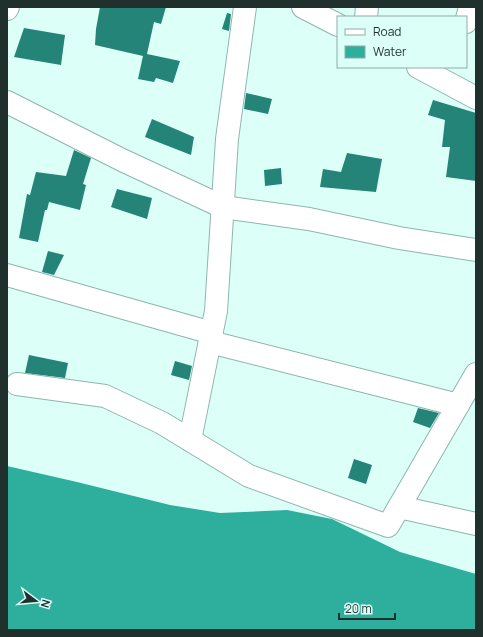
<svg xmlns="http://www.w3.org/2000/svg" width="483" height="637" font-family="Manrope,sans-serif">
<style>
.water{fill:#2eae9d}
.building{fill:#248477}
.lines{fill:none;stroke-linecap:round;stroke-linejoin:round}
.minor-casing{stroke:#8cb6ae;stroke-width:24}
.minor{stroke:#fff;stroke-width:22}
</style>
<rect width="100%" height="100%" fill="#dcfff8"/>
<polygon class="water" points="7,466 77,482 170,505 220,513 287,510 332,519 400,552 476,574 476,630 7,630"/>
<g class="building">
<polygon points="100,7 166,7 161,24 154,22 147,54 180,61 173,83 156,78 154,82 138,79 143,56 95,45 96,29"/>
<polygon points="227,13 231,14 229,31 222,29"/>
<polygon points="24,28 65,35 61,65 14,57"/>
<polygon points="246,93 272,99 268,114 244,109"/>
<polygon points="433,100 476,113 476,181 446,177 450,147 442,147 445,120 428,115"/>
<polygon points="152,119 194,137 191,155 145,137"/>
<polygon points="74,150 91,158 83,184 86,185 80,210 49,202 47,210 45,210 38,242 19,238 27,194 30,195 36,172 66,176"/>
<polygon points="347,153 382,159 376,192 320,187 323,169 341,172"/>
<polygon points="281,168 282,184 265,186 264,170"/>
<polygon points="117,189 152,198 147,219 111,207"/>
<polygon points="48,251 64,255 54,275 42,272"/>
<polygon points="29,355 68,363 65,378 25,373"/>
<polygon points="175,361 192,366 189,380 171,375"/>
<polygon points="418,408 439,413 430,428 413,422"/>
<polygon points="354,459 372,465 366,484 348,478"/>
</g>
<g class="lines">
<g class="minor-casing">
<g id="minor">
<polyline points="303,7 338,25"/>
<polyline points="7,9 8,7"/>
<polyline points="366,17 367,7"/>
<polyline points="466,22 470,7"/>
<polyline points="418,67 476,98"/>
<polyline points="7,102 122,160 223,207 309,219 399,238 476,250"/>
<polyline points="7,275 212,333"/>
<polyline points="210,342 458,405"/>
<polyline points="17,384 105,396 162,423 249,476 388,526 476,374"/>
<polyline points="190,440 216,311 227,139 245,7"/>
<polyline points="399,507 476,524"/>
</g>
</g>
<use href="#minor" class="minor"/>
</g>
<rect width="483" height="637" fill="none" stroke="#1f302d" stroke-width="16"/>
<rect x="337" y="16" width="130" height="52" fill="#dcfff8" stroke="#90aca7"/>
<rect x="345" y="29" width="20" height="6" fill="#ffffff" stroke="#90aca7"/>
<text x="373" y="36" font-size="12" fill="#1f302d">Road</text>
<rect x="345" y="46" width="20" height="12" fill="#2eae9d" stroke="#90aca7"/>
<text x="373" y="56" font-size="12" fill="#1f302d">Water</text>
<g transform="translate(36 601) rotate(106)" stroke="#dcfff8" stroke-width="3" paint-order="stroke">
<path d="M0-3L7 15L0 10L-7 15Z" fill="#1f302d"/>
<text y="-6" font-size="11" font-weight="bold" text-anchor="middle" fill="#1f302d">N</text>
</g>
<path d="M339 613v6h56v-6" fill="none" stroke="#1f302d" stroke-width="2"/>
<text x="345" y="613" font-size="12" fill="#1f302d" stroke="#dcfff8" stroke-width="3" paint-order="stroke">20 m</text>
</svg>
